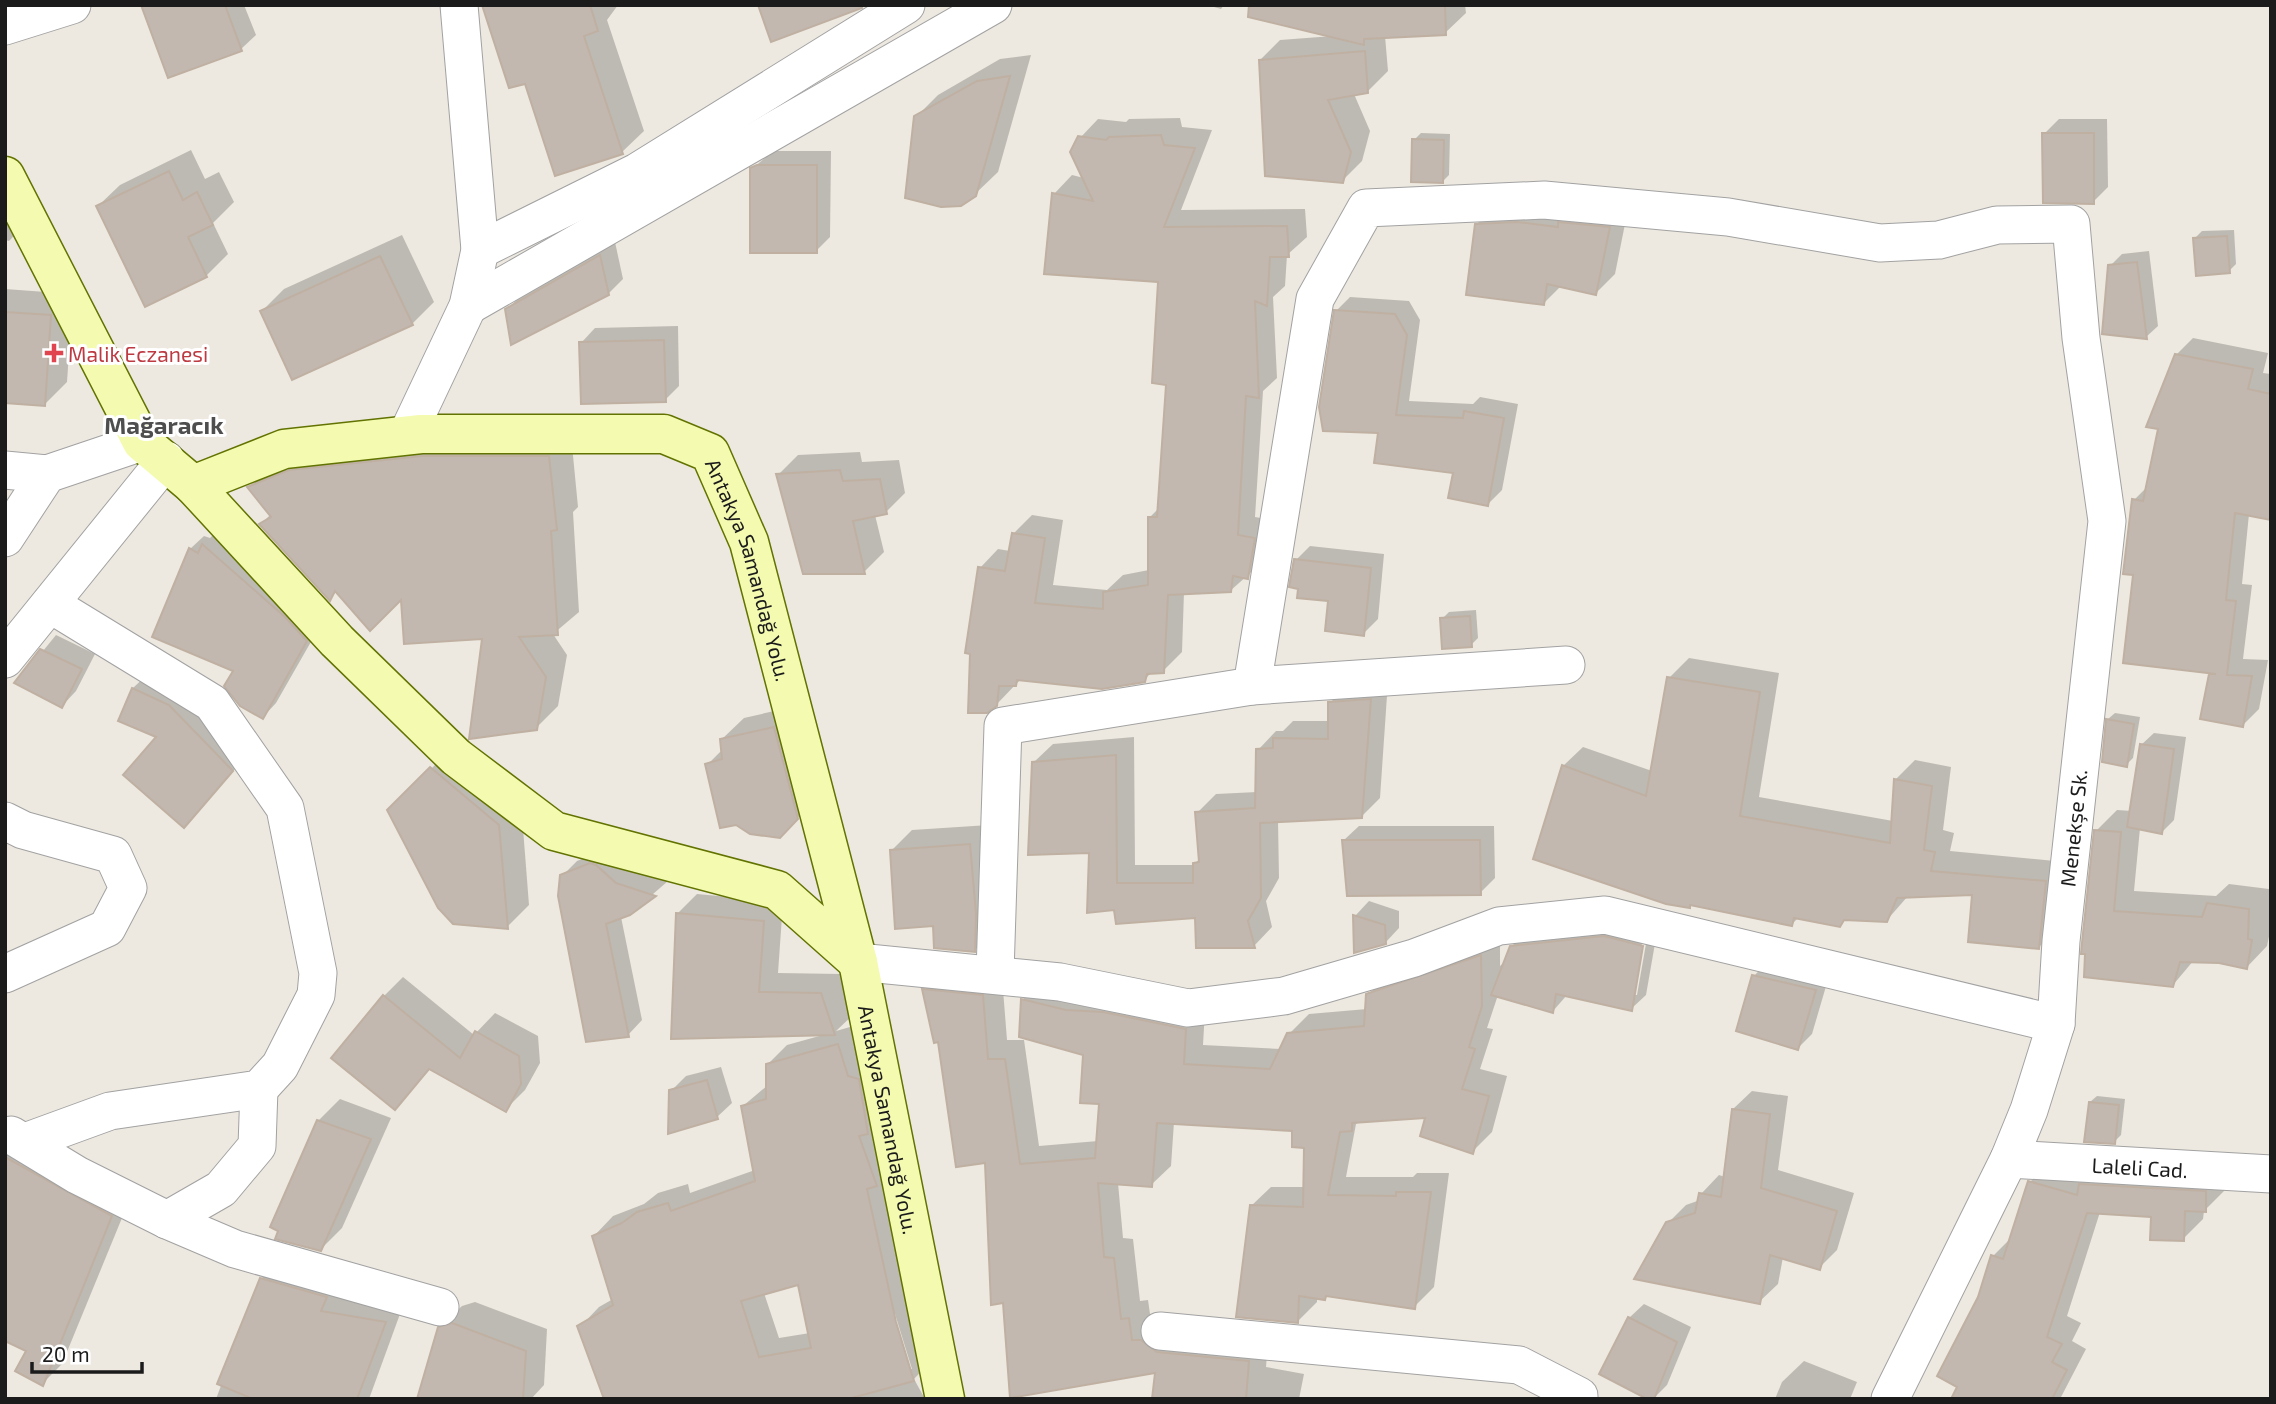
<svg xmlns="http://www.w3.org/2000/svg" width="2276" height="1404" font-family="'Exo 2',sans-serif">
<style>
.shadow{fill:#0003;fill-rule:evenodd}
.building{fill:#c2b8b0;stroke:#bfb0a2;stroke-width:2;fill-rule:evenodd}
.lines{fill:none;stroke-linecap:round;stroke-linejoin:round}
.street-casing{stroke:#a2a2a2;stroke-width:39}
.secondary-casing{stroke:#627301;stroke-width:41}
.street{stroke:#fff;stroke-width:37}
.secondary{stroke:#f4fbb0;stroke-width:38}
.health-dot{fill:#e0444e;stroke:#fff;stroke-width:2.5}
.labels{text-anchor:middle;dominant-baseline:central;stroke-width:6;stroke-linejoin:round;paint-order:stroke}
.health-label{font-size:21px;fill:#be3a42;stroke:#fff;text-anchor:start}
.street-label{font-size:21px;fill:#1b1b1b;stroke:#fff}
.quarter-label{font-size:24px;font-weight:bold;fill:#4e4e4e;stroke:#fff}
</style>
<rect width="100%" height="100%" fill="#ede9e0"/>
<g class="shadow">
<polygon points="147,5 244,5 256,35 241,49"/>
<polygon points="500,5 618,5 607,20 644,131 622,152"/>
<polygon points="1207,5 1224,5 1221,9"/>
<polygon points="1257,5 1465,5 1466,13 1445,33 1385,36 1388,71 1368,91 1354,94 1370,131 1362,161 1342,181 1260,60 1280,40 1333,36"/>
<polygon points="1031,55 998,172 975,194 916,117 938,95 1000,59"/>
<polygon points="1180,118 1182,127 1212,130 1181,210 1305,209 1307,237 1287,255 1285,286 1273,297 1277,378 1263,391 1255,517 1272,520 1266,559 1230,591 1184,592 1182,652 1163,671 1152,672 1144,680 1021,679 996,705 980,568 998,549 1010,551 1013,534 1032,515 1063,520 1053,585 1107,590 1123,575 1149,570 1150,517 1159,508 1168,384 1159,281 1054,194 1072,175 1084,178 1080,138 1098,119 1126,122 1129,119"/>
<polygon points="2059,119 2107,119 2108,187 2093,202 2044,134"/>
<polygon points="1421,133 1450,134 1449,175 1442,182 1414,140"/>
<polygon points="191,150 205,179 219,172 234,202 213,223 228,254 206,276 146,305 98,206 120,185"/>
<polygon points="773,151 831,151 830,237 816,251 752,169"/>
<polygon points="5,163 30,219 9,241 5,240"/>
<polygon points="1495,206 1628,209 1615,274 1596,293 1561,286 1544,303 1476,225"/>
<polygon points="2234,230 2236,264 2229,271 2195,238 2202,231"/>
<polygon points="402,235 434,302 412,324 262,311 284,289"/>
<polygon points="615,242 623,279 608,294 507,310 521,295"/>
<polygon points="2149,251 2158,326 2146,337 2110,266 2122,254"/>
<polygon points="5,289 73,294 67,382 45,404 5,401"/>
<polygon points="1350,297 1409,301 1420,320 1409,401 1473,404 1480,397 1518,404 1502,490 1488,504 1455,471 1380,431 1336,311"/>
<polygon points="678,326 679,386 665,400 581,343 595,328"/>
<polygon points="2193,338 2268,353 2263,373 2271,374 2271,519 2249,514 2242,584 2252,585 2243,659 2268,660 2259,709 2243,725 2211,675 2213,672 2135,574 2134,500 2148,486 2176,355"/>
<polygon points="571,435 578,507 573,512 579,612 553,634 567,655 558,706 536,728 484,638 403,596 337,591 330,598 261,524 271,514 249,487 271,466"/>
<polygon points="860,452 862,462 899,460 905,493 886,512 875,515 884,552 864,572 778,475 798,455"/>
<polygon points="217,531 320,626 276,703 263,717 235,670 190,549 204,536 210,538"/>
<polygon points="1310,546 1384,554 1378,619 1363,634 1296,560"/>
<polygon points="1476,610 1478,638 1471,645 1442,619 1449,612"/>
<polygon points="56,635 95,654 76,691 62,706 17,683"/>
<polygon points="1689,658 1779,673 1759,797 1893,821 1896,779 1915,760 1951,767 1943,830 1954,833 1950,851 2065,862 2059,928 2039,947 1974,893 1908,896 1887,920 1847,918 1840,925 1799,917 1792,924 1692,903 1689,906 1563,766 1583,747 1652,771 1669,678"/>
<polygon points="155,667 254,748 184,826 159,736 120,720 133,688"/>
<polygon points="1388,681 1380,798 1361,817 1278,820 1279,878 1266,901 1272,927 1254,946 1197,916 1115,908 1090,852 1034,762 1053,744 1134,737 1135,865 1194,865 1201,857 1197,813 1216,794 1257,792 1258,750 1276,731 1283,731 1293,721 1330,721 1330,703 1348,684"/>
<polygon points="796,706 819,796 780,836 707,765 723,749 722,739 744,718"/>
<polygon points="2115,713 2140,717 2133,758 2126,765 2108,719"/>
<polygon points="2154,733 2186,737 2174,820 2162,832 2140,828 2134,891 2216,896 2229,884 2269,889 2271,927 2267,946 2247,967 2194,960 2173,985 2086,976 2096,831 2117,810 2132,811 2141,745"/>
<polygon points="453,747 521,803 529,905 507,927 389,811"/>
<polygon points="989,825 994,931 974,951 935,924 892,850 912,830"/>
<polygon points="1359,826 1494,826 1495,878 1480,893 1344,840"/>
<polygon points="606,849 668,881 630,914 621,917 642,1020 628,1035 562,876 577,861"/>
<path d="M697,894L783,902L778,973L841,974L854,1014L836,1031L857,1025L932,1360L914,1379L925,1399H637L580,1327L599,1307L613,1299L594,1236L613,1216L644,1204L658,1193L688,1184L690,1193L755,1170L743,1106L768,1085V1064L787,1045L823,1035L673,1037L677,914ZM800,1283L810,1333L779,1338L764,1293ZM895,1314L912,1369H908L892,1315Z"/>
<polygon points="1369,901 1399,911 1399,928 1385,943 1355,916"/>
<path d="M1526,932H1657L1646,995L1631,1009L1567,995L1553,1011L1498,995L1487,1028L1493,1029L1480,1069L1507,1076L1492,1132L1472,1152L1428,1117L1360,1121L1356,1124L1346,1177H1413L1417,1173H1449L1434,1287L1414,1307L1328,1295L1325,1298L1317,1297V1302L1298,1321L1251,1206L1271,1187H1305V1146L1294,1129L1174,1122L1171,1166L1151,1185L1118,1183L1123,1238L1133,1239L1140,1301L1148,1300L1151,1321L1268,1342L1266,1367L1304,1374L1299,1399H1154L1157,1371L1005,1302L986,1161L940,1040L924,990L943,971L1002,977L1007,1040H1024L1039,1146L1098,1141L1101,1103L1085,1054L1022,1000L1042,981L1205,1010L1203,1045L1281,1049L1289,1034L1309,1014L1367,1009L1368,995L1387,975L1500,937V966L1509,958L1511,947ZM1643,937L1647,938L1637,995H1633Z"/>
<polygon points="1768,961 1829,976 1812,1034 1798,1048 1754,976"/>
<polygon points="403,977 474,1035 495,1013 538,1036 540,1063 525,1090 506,1109 431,1068 395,1108 384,996"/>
<polygon points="721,1067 732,1103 717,1117 671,1091 686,1076"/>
<polygon points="1752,1091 1788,1096 1778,1170 1854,1193 1837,1250 1819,1268 1783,1257 1778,1284 1759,1302 1667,1224 1686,1205 1700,1200 1701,1194 1719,1175 1725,1177 1733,1109"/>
<polygon points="2097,1096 2125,1099 2121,1135 2114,1142 2090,1102"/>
<polygon points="340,1099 391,1118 342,1228 320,1250 318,1121"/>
<polygon points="5,1133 131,1196 62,1364 42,1384 29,1350 5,1250"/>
<polygon points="2050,1162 2226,1171 2225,1190 2204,1211 2203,1219 2183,1239 2152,1215 2100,1212 2067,1316 2081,1323 2072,1341 2086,1349 2060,1399 1953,1399 1959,1386 1993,1256 2012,1237 2030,1182"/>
<polygon points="281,1259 404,1303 369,1399 216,1399 261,1279"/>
<polygon points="475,1302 547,1329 544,1385 531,1399 435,1399 439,1328 462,1306"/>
<polygon points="1644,1304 1691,1327 1667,1385 1653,1399 1629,1318"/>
<polygon points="1804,1361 1857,1382 1850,1399 1775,1399 1782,1382"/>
</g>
<g class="building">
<polygon points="141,5 225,5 242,51 168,78"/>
<polygon points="482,5 590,5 598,31 584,36 623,154 555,176 525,84 509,88"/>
<polygon points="758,5 861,5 862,8 771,42"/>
<polygon points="1249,5 1445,5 1446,35 1364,39 1364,45 1248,17"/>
<polygon points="1365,51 1368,93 1328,100 1351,152 1343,183 1265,176 1259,60"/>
<polygon points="1010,76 976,196 961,206 941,207 905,198 914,116 977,81"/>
<polygon points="2042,133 2094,133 2094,204 2043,203"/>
<polygon points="1161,135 1164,145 1195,148 1164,227 1287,226 1289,257 1270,257 1267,306 1255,301 1259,398 1246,396 1238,535 1255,538 1248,579 1233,576 1231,592 1168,595 1164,673 1147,674 1145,682 1102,689 1017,680 1016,686 999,686 997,706 987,713 968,713 970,654 965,653 978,567 1005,571 1012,533 1045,538 1035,603 1103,609 1103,592 1148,585 1148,517 1157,517 1166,385 1152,383 1158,282 1044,274 1052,193 1093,201 1070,152 1078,136 1106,140 1109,137"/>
<polygon points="1412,139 1444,140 1443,183 1411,182"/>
<polygon points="757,165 817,165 817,253 750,253 750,168"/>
<polygon points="169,171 183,200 197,192 213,225 188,237 207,277 145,307 96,206"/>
<polygon points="1517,222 1558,227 1558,222 1610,227 1596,295 1547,284 1544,305 1466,295 1475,224"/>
<polygon points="2227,236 2230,273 2196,276 2193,238"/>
<polygon points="600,255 609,295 511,345 505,309"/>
<polygon points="380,256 413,325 292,380 260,311"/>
<polygon points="2137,262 2147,339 2102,334 2108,265"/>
<polygon points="1334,310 1395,314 1407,335 1396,415 1463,418 1464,411 1504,418 1488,506 1448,498 1453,473 1374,463 1378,433 1323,431 1319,407"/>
<polygon points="5,312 51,315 45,406 5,403"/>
<polygon points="664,340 666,402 581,404 579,342"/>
<polygon points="2175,354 2253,369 2248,389 2271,394 2271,520 2235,513 2226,600 2236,601 2227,675 2252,676 2243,727 2200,719 2209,674 2216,674 2123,663 2133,575 2123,574 2132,499 2143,501 2158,429 2146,427"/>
<polygon points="422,456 549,456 557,530 551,531 558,635 519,637 546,677 537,730 469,739 482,639 404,644 401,600 370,631 335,591 330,601 259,524 271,517 247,487 289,470"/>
<polygon points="840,470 843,481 880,479 887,514 853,521 865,574 803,574 776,474"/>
<polygon points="202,544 285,617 307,641 263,719 240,706 224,686 233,671 152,637 189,548 198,553"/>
<polygon points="1294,559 1371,568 1364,636 1325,631 1328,601 1297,598 1298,589 1289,587"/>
<polygon points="1470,616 1472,647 1442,649 1440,618"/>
<polygon points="40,649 82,669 62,708 14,683"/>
<polygon points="1667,677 1760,692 1740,816 1890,843 1894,779 1932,786 1924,850 1935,852 1931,871 2046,881 2039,949 1968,942 1972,895 1897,898 1887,922 1844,920 1840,927 1794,918 1792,926 1690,905 1690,908 1666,904 1533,859 1562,765 1646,796"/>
<polygon points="132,688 169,705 233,771 184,828 123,775 156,737 118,721"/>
<polygon points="1371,699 1362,818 1260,823 1261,898 1248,921 1255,948 1196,948 1195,918 1116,924 1114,910 1087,913 1089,853 1028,855 1032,762 1116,755 1117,883 1193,883 1193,863 1199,862 1195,812 1255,808 1256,749 1273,748 1273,738 1328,739 1328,702"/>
<polygon points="2106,719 2134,724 2127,767 2102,762"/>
<polygon points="774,727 798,819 780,838 750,834 736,825 720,828 705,764 722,759 720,739"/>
<polygon points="2140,744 2174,749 2162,834 2127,827"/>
<polygon points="430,767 499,825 508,929 453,924 438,908 387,810"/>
<polygon points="2094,830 2121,832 2114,911 2202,917 2207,903 2249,909 2248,939 2252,940 2247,969 2219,963 2180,962 2173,987 2084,977 2085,954 2081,954 2082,943"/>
<polygon points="1342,840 1480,840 1481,895 1347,896"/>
<polygon points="970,844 976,914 975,952 934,948 933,926 895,929 890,850"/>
<polygon points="590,863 596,865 616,883 656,896 630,915 606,924 629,1037 586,1042 558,896 560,875"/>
<polygon points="676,913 764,921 759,992 821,993 835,1035 671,1039"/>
<polygon points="1353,915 1385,925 1386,944 1354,953"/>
<polygon points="1604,936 1643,946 1632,1011 1556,994 1553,1013 1491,995 1510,946"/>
<polygon points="1481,955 1482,1006 1469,1047 1475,1049 1462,1089 1489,1096 1473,1154 1420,1136 1425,1118 1352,1123 1352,1131 1340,1132 1328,1195 1396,1196 1396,1192 1431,1192 1415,1309 1326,1296 1325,1300 1299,1296 1298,1323 1236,1317 1250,1205 1303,1207 1304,1148 1292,1147 1292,1131 1157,1123 1152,1187 1098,1183 1104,1257 1114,1258 1121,1319 1129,1318 1132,1340 1141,1340 1157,1352 1249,1361 1246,1399 1152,1399 1155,1373 1010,1398 1003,1303 991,1305 985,1163 956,1167 938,1042 934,1043 922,989 983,995 988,1059 1005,1059 1020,1164 1095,1158 1099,1104 1080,1103 1083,1055 1019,1037 1021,999 1066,1010 1103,1012 1186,1029 1184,1064 1270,1069 1287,1033 1364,1026 1366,994"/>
<polygon points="1752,975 1816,990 1798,1050 1736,1031"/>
<polygon points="383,995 460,1058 475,1031 519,1056 521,1084 506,1112 429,1069 395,1110 331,1058"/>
<path d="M838,1044L848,1076L859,1079L868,1134L859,1136L877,1186L867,1189L896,1322L914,1381L848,1399H604L577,1326L613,1305L592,1236L622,1223L637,1212L668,1203L671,1211L755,1181L741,1106L766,1099V1064ZM798,1285L811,1348L759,1357L741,1301Z"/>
<polygon points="707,1080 718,1119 668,1134 669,1090"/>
<polygon points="2089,1102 2119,1105 2115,1144 2084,1142"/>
<polygon points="1732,1109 1770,1114 1761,1188 1837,1211 1820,1270 1770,1255 1760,1304 1634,1279 1666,1222 1695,1213 1699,1193 1721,1197"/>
<polygon points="317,1120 371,1139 321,1251 275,1239 278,1231 270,1227"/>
<polygon points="5,1157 112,1216 43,1386 15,1371 26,1351 5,1341"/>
<polygon points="2028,1181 2077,1195 2079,1184 2206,1191 2206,1212 2185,1211 2184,1241 2150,1240 2151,1217 2087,1213 2047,1337 2062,1344 2052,1362 2067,1370 2052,1399 1951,1399 1957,1387 1937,1376 1978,1297 1991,1255 2003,1259"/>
<polygon points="260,1278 327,1297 321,1311 386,1322 357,1399 253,1399 217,1384"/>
<polygon points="1628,1317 1677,1342 1654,1399 1647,1399 1599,1374"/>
<polygon points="452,1323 526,1351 523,1399 417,1399 438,1327"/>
</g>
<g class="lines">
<g class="street-casing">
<g id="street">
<polyline points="5,26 72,5"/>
<polyline points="480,250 637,172 906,5"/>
<polyline points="468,306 993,5"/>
<polyline points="407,435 468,306 480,250 459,5"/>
<polyline points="5,470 47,474"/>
<polyline points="5,538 47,474 142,442"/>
<polyline points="5,659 166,460"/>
<polyline points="1252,686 1566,665"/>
<polyline points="5,821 23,830 113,855 128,888 107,928 5,974"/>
<polyline points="858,962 1060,982 1188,1008 1284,996 1414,958 1499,926 1605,915 2056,1024"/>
<polyline points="995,973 1003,726 1252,686 1315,299 1366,208 1544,200 1728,217 1880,243 1939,240 1997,225 2071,224 2081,338 2107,521 2061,941 2056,1024 2029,1110 2009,1159 1890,1399"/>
<polyline points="11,1135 77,1175 167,1220 235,1249 440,1307"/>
<polyline points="25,1142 110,1111 259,1089 280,1066 316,995 318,973 285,808 212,703 50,604"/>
<path id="s1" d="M2009,1159L2271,1174"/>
<polyline points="167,1220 221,1189 257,1146 259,1089"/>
<polyline points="1160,1331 1519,1365 1579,1396 1579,1399"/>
</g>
</g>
<g class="secondary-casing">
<g id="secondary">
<path id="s2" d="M5,176L142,442L193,485L284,449L421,434H664L710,453L749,542L858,962L945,1399"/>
<polyline points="193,485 337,641 456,757 554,831 777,890 858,962"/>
</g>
</g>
<use href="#street" class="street"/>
<use href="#secondary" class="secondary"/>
</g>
<path class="health-dot" d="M50.5 342.5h7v7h7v7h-7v7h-7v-7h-7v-7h7z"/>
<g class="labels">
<g class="health-label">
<text x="68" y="353">Malik Eczanesi</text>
</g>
<g class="street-label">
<text stroke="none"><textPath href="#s2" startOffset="1018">Antakya Samandağ Yolu.</textPath></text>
<text transform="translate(2073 828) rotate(-84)">Menekşe Sk.</text>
<text stroke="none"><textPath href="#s2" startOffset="1586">Antakya Samandağ Yolu.</textPath></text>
<text stroke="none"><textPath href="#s1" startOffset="131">Laleli Cad.</textPath></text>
</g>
<g class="quarter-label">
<text x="164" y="424">Mağaracık</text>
</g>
</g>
<rect width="2276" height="1404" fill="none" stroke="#1b1b1b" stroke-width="14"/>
<path d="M32 1362v10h110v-10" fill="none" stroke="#1b1b1b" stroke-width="3.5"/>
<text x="42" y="1362" font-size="21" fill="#1b1b1b" stroke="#ffffff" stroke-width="5" paint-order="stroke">20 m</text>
</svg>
